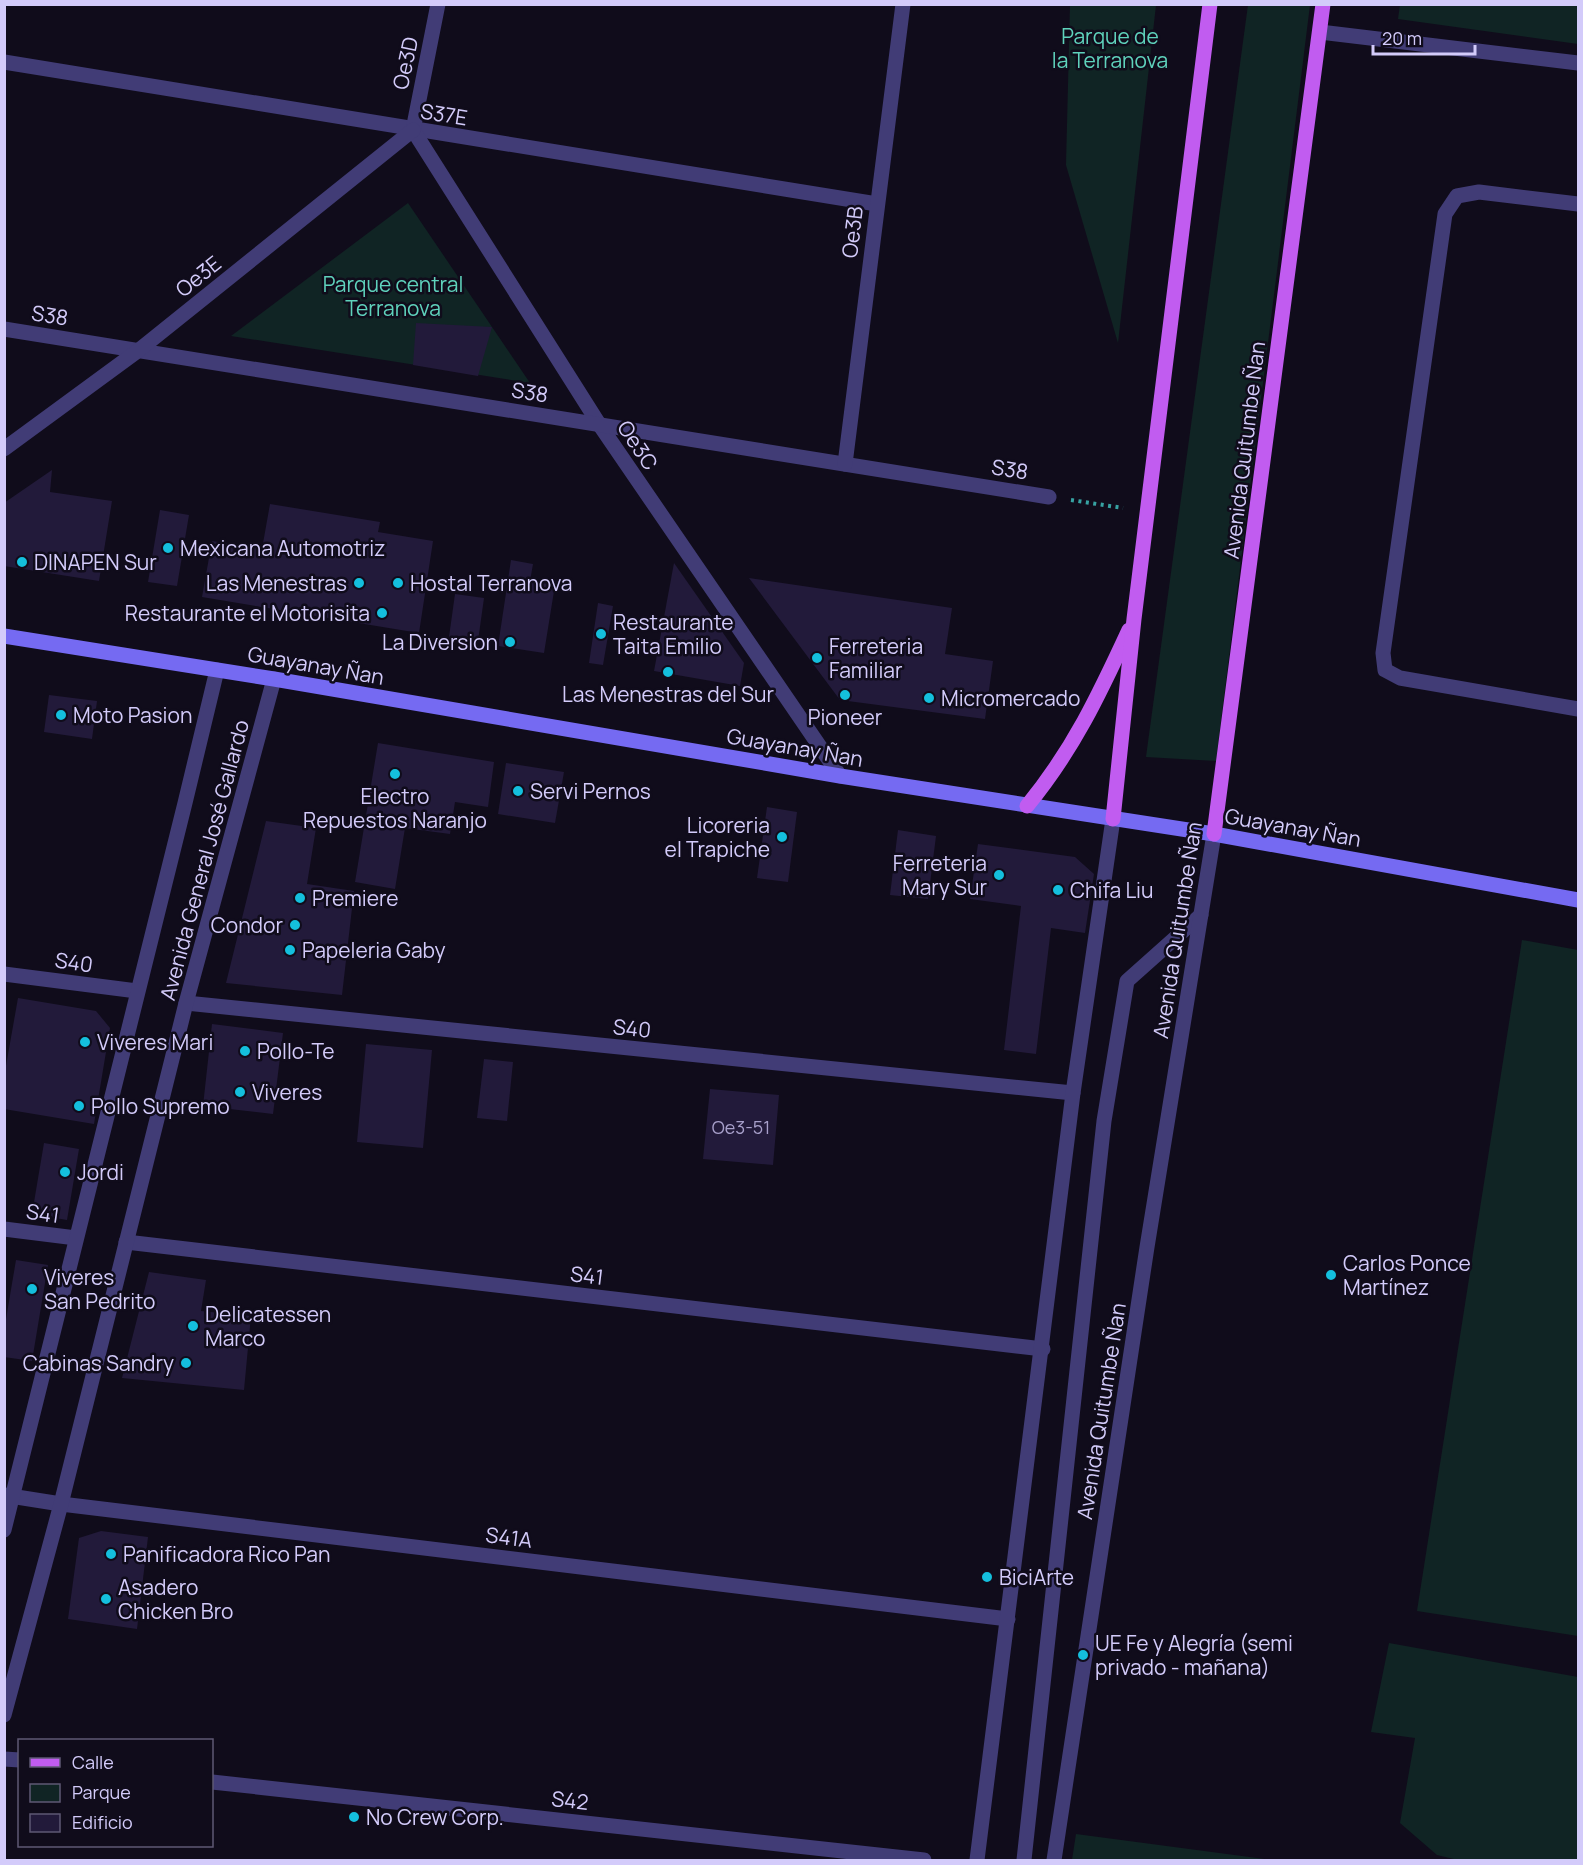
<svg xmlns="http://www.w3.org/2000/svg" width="1583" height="1865" font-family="Manrope,sans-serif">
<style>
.green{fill:#102424}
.building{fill:#221a3a}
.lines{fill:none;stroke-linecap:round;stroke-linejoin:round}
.path{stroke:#37a2a2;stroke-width:4;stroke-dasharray:3 4.5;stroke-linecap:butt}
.service{stroke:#413c76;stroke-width:15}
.minor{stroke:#413c76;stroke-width:15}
.tertiary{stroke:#413c76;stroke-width:15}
.secondary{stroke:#756af2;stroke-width:15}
.primary{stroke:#c15cf0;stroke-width:15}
.poi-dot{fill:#14bfdd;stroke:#100c1b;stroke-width:2}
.labels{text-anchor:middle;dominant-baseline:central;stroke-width:5;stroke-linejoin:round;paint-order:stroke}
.number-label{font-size:18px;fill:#a79fca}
.park-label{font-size:21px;fill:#5fd2bc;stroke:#100c1b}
.street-label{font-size:21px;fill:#d3cbfa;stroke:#100c1b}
.poi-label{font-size:21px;fill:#d3cbfa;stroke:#100c1b;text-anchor:start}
</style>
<rect width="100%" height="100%" fill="#100c1b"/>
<g class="green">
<polygon points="1070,5 1156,5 1118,343 1066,165"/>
<polygon points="1248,5 1310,5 1216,761 1146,757"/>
<polygon points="1400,5 1578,5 1578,44 1398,19"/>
<polygon points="408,203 530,383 231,336"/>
<polygon points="1522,940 1578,950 1578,1636 1417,1611"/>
<polygon points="1389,1643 1578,1677 1578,1860 1458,1860 1437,1855 1400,1823 1415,1738 1371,1732"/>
<polygon points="1076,1834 1272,1860 1072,1860"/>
</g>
<g class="building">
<polygon points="416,323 492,327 478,376 413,365"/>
<polygon points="52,470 50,492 112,501 99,581 4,566 4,503"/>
<polygon points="270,504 380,522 378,532 433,541 419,633 202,597 212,541 262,549"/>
<polygon points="160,510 189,515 177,586 148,582"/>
<polygon points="511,560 533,564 530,581 555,585 544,653 498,646"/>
<polygon points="674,563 744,663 740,686 654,671"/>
<polygon points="749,578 952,608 945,654 993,661 985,719 840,700"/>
<polygon points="455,594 484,598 478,641 449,637"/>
<polygon points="598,603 613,606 603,665 589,663"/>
<polygon points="49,695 97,701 92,739 44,732"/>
<polygon points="378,743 494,762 488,807 455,802 450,834 405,828 395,889 355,882"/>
<polygon points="506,763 564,772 555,823 498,814"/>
<polygon points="767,807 797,812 788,882 757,878"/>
<polygon points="266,821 316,828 307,884 354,891 342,995 226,983"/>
<polygon points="898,830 936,836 928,899 890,895"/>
<polygon points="978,844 1075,857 1094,874 1085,933 1051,928 1036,1054 1004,1050 1021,906 970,899"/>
<polygon points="18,998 96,1011 110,1028 94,1124 4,1109 4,1077"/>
<polygon points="212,1024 283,1033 273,1114 203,1106"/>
<polygon points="366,1044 432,1050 423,1148 357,1142"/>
<polygon points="484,1059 513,1062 507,1121 477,1118"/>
<polygon points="710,1089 779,1095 773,1165 703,1159"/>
<polygon points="44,1143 79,1149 67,1220 32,1214"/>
<polygon points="16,1260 48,1265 32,1361 4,1357 4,1331"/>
<polygon points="149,1272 206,1280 201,1311 251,1316 244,1390 122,1378"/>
<polygon points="101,1531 148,1537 137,1629 68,1619 79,1538"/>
</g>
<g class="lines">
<polyline class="path" points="1071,500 1123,508"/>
<g class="service">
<polyline points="1320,32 1578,63"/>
<polyline points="1578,204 1479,192 1457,196 1445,214 1383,653 1385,670 1400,678 1578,709"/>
</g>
<g class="minor">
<polyline points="4,62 877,204"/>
<polyline points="413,130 599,424 840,776"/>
<polyline points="413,130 438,4"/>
<polyline points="4,329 1049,497"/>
<polyline points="4,449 139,350 413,130"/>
<polyline points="845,464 903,4"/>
<polyline points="4,974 137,991"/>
<polyline points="186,1003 1073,1093"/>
<polyline points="4,1229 76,1238"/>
<polyline points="126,1242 1043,1349"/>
<polyline points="4,1495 61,1504 1008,1619"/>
<polyline points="4,1530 185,803 217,670"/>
<polyline points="4,1715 61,1504 186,1003 274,679"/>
<polyline points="4,1759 20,1760"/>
<polyline points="212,1782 924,1860"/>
<polyline points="1024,1860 1104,1121 1127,981 1201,915"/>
<polyline points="1054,1860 1147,1247 1214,834"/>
</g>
<polyline class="tertiary" points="977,1860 1073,1093 1113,819"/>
<polyline class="secondary" points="4,636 274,679 840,776 1214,834 1578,900"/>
<g class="primary">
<path d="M1027,806C1073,750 1099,695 1129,630"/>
<polyline points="1113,819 1134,619 1210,4"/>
<polyline points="1214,834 1323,4"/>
</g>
</g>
<g class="poi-dot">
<circle cx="168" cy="548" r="6"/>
<circle cx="22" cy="562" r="6"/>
<circle cx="359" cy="583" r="6"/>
<circle cx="398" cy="583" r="6"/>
<circle cx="382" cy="613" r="6"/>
<circle cx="601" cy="634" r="6"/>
<circle cx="510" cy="642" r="6"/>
<circle cx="817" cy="658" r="6"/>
<circle cx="668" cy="672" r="6"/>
<circle cx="845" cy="695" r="6"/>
<circle cx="929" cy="698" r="6"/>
<circle cx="61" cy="715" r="6"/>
<circle cx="395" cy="774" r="6"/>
<circle cx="518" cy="791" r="6"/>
<circle cx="782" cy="837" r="6"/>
<circle cx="999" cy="875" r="6"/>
<circle cx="1058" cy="890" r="6"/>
<circle cx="300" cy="898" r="6"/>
<circle cx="295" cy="925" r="6"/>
<circle cx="290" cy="950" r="6"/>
<circle cx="85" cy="1042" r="6"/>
<circle cx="245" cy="1051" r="6"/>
<circle cx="240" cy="1092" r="6"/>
<circle cx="79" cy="1106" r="6"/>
<circle cx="65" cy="1172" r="6"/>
<circle cx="1331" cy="1275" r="6"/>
<circle cx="32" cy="1289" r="6"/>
<circle cx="193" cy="1326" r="6"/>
<circle cx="186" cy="1363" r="6"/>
<circle cx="111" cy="1554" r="6"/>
<circle cx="987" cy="1577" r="6"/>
<circle cx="106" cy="1599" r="6"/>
<circle cx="1083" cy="1655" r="6"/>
<circle cx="354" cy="1817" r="6"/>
</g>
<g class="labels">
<g class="number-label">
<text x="741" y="1127">Oe3-51</text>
</g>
<g class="park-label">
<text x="1110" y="36">Parque de<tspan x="1110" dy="24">la Terranova</tspan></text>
<text x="393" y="284">Parque central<tspan x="393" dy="24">Terranova</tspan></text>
</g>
<g class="street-label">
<text transform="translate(405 63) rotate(-78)">Oe3D</text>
<text transform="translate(444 114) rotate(9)">S37E</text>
<text transform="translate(852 232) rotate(-83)">Oe3B</text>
<text transform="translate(198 276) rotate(-39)">Oe3E</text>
<text transform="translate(50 315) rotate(9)">S38</text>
<text transform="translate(530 392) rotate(9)">S38</text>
<text transform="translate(638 445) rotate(56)">Oe3C</text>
<text transform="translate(1244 450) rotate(-83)">Avenida Quitumbe Ñan</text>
<text transform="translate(1010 469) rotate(9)">S38</text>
<text transform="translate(316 665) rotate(10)">Guayanay Ñan</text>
<text transform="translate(795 747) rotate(10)">Guayanay Ñan</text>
<text transform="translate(1293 827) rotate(10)">Guayanay Ñan</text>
<text transform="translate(204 860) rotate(-75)">Avenida General José Gallardo</text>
<text transform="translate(1177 930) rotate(-81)">Avenida Quitumbe Ñan</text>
<text transform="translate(74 962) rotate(8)">S40</text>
<text transform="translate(632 1028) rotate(6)">S40</text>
<text transform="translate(43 1213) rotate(8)">S41</text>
<text transform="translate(587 1275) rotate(7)">S41</text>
<text transform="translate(1101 1411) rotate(-81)">Avenida Quitumbe Ñan</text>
<text transform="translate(509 1537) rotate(7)">S41A</text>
<text transform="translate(570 1800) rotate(6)">S42</text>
</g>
<g class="poi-label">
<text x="180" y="548">Mexicana Automotriz</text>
<text x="34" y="562">DINAPEN Sur</text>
<text x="347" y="583" text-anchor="end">Las Menestras</text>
<text x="410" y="583">Hostal Terranova</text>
<text x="370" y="613" text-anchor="end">Restaurante el Motorisita</text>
<text x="613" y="622">Restaurante<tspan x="613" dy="24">Taita Emilio</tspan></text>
<text x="498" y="642" text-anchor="end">La Diversion</text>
<text x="829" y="646">Ferreteria<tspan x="829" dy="24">Familiar</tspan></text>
<text x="668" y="694" text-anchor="middle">Las Menestras del Sur</text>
<text x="941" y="698">Micromercado</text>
<text x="73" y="715">Moto Pasion</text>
<text x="845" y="717" text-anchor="middle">Pioneer</text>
<text x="530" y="791">Servi Pernos</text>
<text x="395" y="796" text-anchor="middle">Electro<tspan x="395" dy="24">Repuestos Naranjo</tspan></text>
<text x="770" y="825" text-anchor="end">Licoreria<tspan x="770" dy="24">el Trapiche</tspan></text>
<text x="987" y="863" text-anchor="end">Ferreteria<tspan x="987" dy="24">Mary Sur</tspan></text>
<text x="1070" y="890">Chifa Liu</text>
<text x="312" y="898">Premiere</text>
<text x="283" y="925" text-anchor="end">Condor</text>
<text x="302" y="950">Papeleria Gaby</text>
<text x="97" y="1042">Viveres Mari</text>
<text x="257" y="1051">Pollo-Te</text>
<text x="252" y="1092">Viveres</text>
<text x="91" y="1106">Pollo Supremo</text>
<text x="77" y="1172">Jordi</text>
<text x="1343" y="1263">Carlos Ponce<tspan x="1343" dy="24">Martínez</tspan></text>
<text x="44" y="1277">Viveres<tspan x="44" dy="24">San Pedrito</tspan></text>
<text x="205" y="1314">Delicatessen<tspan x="205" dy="24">Marco</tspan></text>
<text x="174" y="1363" text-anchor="end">Cabinas Sandry</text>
<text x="123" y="1554">Panificadora Rico Pan</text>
<text x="999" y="1577">BiciArte</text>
<text x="118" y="1587">Asadero<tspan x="118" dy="24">Chicken Bro</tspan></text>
<text x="1095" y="1643">UE Fe y Alegría (semi<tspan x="1095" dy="24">privado - mañana)</tspan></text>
<text x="366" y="1817">No Crew Corp.</text>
</g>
</g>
<rect width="1583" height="1865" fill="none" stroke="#d3cbfa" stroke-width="12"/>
<rect x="18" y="1739" width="195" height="108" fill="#100c1b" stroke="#5e5874" stroke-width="1.5"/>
<rect x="30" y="1758" width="30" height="9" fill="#c15cf0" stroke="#5e5874" stroke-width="1.5"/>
<text x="72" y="1769" font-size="18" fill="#d3cbfa">Calle</text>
<rect x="30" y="1784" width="30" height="18" fill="#102424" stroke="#5e5874" stroke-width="1.5"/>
<text x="72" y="1799" font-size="18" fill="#d3cbfa">Parque</text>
<rect x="30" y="1814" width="30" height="18" fill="#221a3a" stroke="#5e5874" stroke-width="1.5"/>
<text x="72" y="1829" font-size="18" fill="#d3cbfa">Edificio</text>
<path d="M1373 45v9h102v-9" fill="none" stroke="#d3cbfa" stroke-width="3"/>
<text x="1382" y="45" font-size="18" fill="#d3cbfa" stroke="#100c1b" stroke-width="4.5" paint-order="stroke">20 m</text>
</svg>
